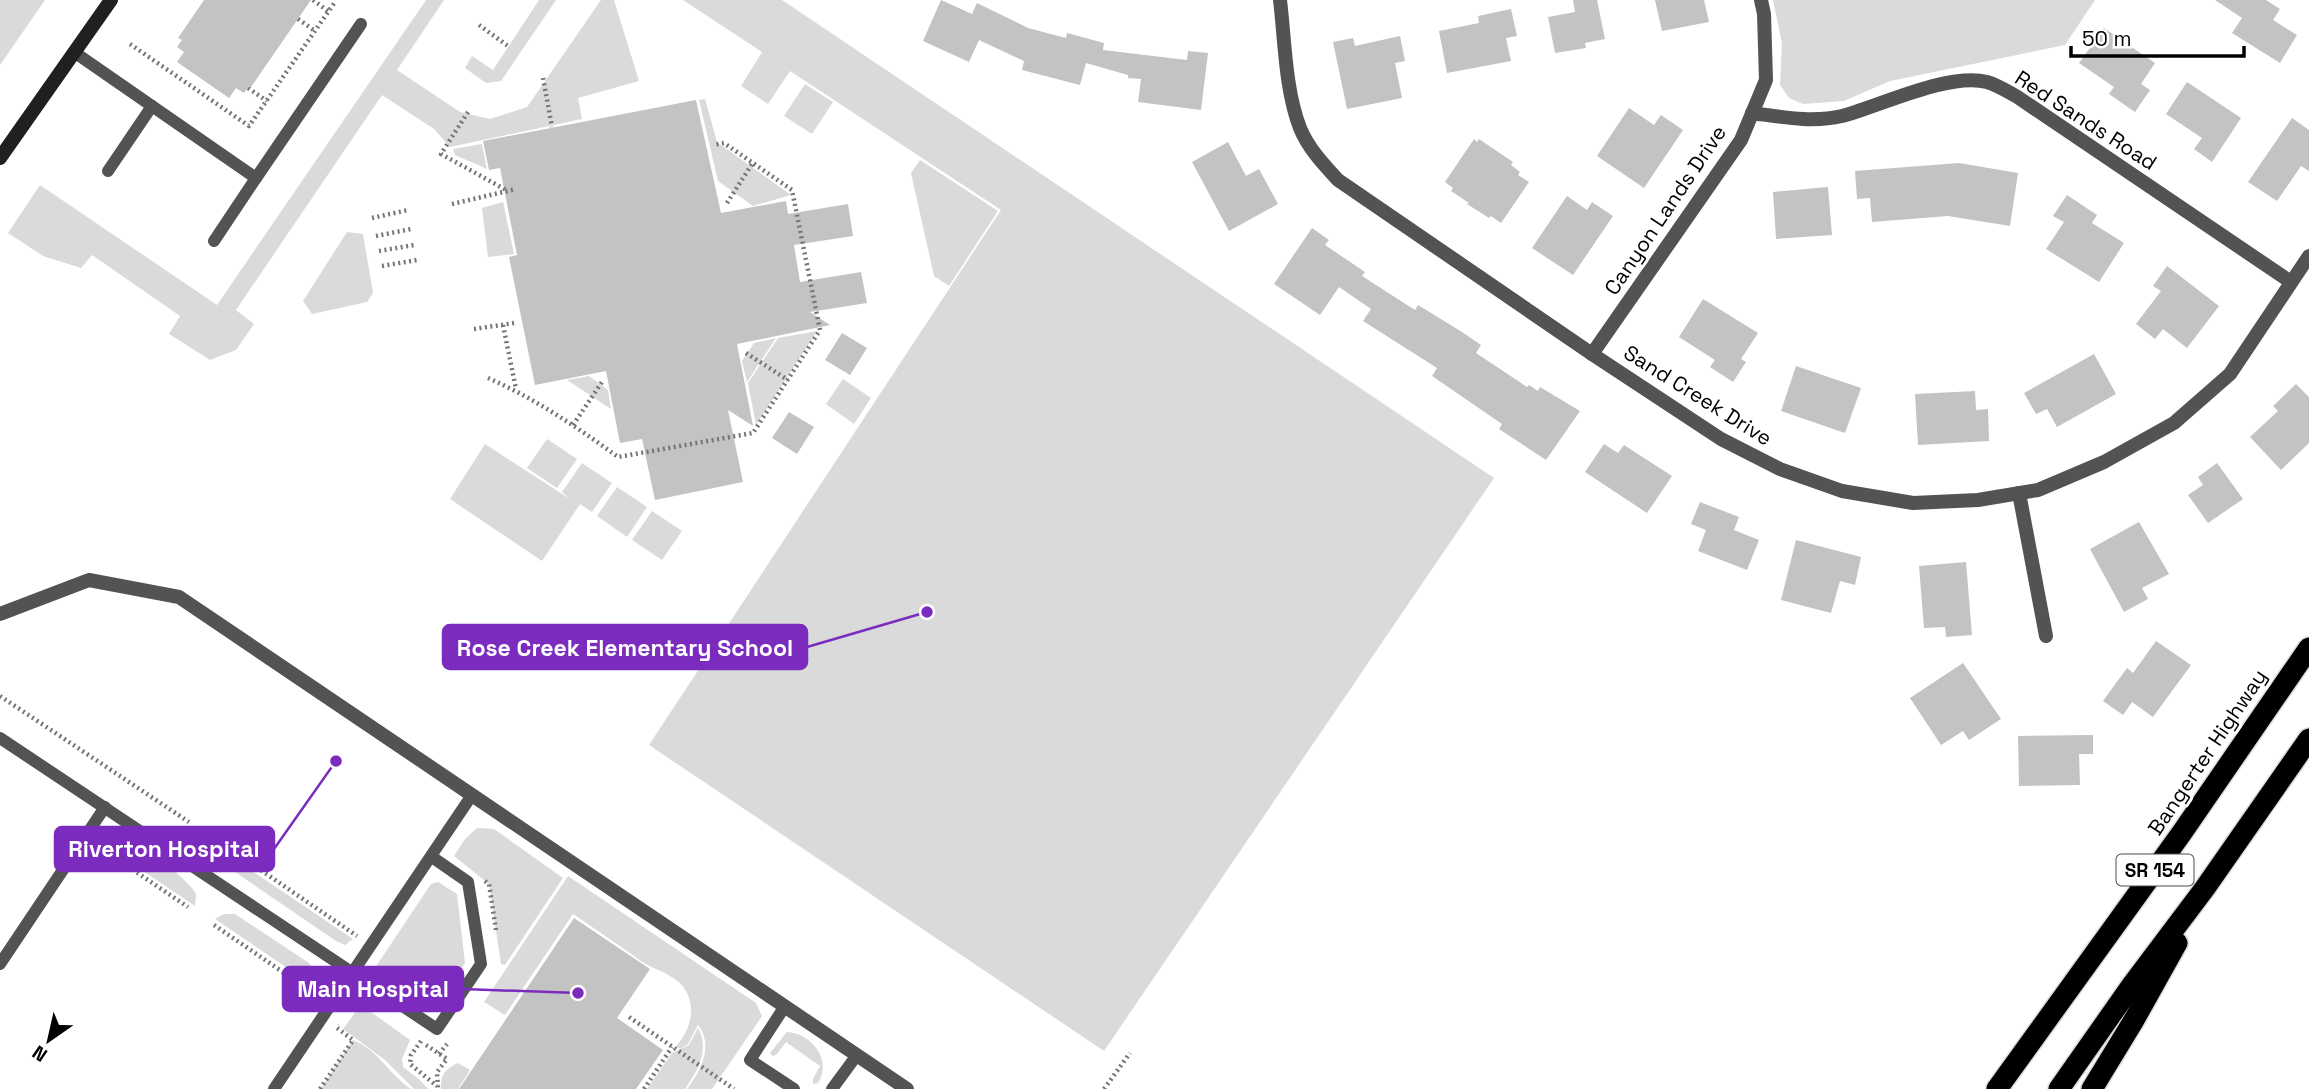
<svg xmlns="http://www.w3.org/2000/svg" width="2309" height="1089" font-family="'Space Grotesk',sans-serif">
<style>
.green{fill:#dadada}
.building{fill:#c3c3c3}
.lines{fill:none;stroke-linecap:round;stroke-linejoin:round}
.highway-casing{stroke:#dbdbdb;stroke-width:24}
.path{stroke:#757575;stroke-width:4.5;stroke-dasharray:2 3.5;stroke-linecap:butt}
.lane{stroke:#535353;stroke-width:12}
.street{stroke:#535353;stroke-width:14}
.secondary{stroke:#202020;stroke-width:14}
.highway{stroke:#000;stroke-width:21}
.labels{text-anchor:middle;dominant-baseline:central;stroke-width:6;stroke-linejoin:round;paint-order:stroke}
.shield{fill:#fff;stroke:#4c4c4c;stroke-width:2}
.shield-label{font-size:19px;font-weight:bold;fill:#000}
.street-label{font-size:21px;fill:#000;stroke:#fff}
.leader{fill:none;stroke:#7b2cbf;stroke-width:2.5}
.callout-dot{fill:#7b2cbf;stroke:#fff;stroke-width:2.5}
.callout{fill:#7b2cbf;stroke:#7b2cbf;stroke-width:2.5}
.callout-label{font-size:23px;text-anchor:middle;font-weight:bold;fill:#fff}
</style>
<rect width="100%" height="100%" fill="#fff"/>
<g class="green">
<polygon points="0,0 45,0 0,65"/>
<polygon points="426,0 444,0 397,70 460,112 490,119 527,107 601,0 614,0 639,81 578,98 582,119 450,147 434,129 382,95 236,310 254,324 236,350 210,360 169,334 180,316 92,255 81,268 43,256 8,233 40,185 217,305"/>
<polygon points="539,0 556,0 501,81 486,83 465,68 472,56 493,70"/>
<polygon points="683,0 782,0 1494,478 1104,1051 649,745 1001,210 790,71 768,104 741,86 762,52"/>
<polygon points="1773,0 2095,0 2065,45 1890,81 1844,101 1803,104 1789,98 1780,85 1782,43"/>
<polygon points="805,84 833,102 812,134 784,116"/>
<polygon points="705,99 717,142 791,195 753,206 718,181 699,100"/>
<polygon points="482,144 487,169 455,155 453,149"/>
<polygon points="920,160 998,211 949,286 934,276 911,173"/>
<polygon points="503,202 514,254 488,257 482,208"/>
<polygon points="347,232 363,234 373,293 367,302 312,314 303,301"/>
<polygon points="817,331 756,425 748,383 778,338"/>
<polygon points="776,338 747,382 742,361 754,343"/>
<polygon points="589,376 608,390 611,409 567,380"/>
<polygon points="843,379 871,398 854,424 826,404"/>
<polygon points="547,439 577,459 557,488 527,468"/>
<polygon points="485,444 570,499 562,492 582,463 612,483 592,512 580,504 542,561 450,499"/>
<polygon points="617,487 647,507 627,537 597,516"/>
<polygon points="652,511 682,531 662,560 632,540"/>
<polygon points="477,828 494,829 563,878 505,965 501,964 489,884 454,856 465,839"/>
<path d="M115,839C140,844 182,872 196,894L195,906L106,846Z"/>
<polygon points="206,840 353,939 345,945 336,941 213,857 205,849"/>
<path d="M568,876L756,1003L762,1016L712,1089H687C701,1071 714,1045 698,1025L688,1044L680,1049L676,1046C696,1025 698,991 670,976C661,970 651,968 641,961C619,945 596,930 573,914L505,1015L484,1002Z"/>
<polygon points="438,882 457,894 465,963 434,1010 424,1012 374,977 375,968 431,884"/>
<polygon points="224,914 235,914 309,963 315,973 317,988 215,919"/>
<polygon points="359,1007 364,1007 410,1040 402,1059 403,1067 421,1081 428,1089 414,1089 385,1060 343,1029"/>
<path d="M698,1028C710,1049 698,1071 685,1089H647L672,1053L689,1045Z"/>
<path d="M787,1032C811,1033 833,1060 818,1083L813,1084V1079L820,1066L786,1042L777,1054L773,1056L770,1053Z"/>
<path d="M353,1040C377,1049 390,1075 411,1089H321Z"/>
<path d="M458,1063L470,1070L458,1089H441C440,1075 445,1069 458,1063Z"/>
</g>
<g class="building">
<polygon points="204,0 311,0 251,87 249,86 244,93 236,88 229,98 177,62 184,52 177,47 182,40 178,38"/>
<polygon points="941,0 972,14 977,3 1028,28 1066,38 1067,33 1104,43 1103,50 1187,60 1188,51 1208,53 1201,110 1138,102 1141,79 1128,78 1128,75 1086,63 1080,85 1022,70 1024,61 979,40 969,62 923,41"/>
<polygon points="1573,0 1597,0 1605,39 1585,43 1586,48 1555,53 1548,17 1575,12"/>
<polygon points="1655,0 1704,0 1709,22 1662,31"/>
<polygon points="2215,0 2266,0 2280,9 2273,20 2297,35 2280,63 2232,33 2242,18"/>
<polygon points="1511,9 1517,36 1506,38 1511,61 1447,73 1439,31 1479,23 1478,16"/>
<polygon points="2104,28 2155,63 2141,84 2150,90 2135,112 2109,94 2114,87 2079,63"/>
<polygon points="1400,36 1405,61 1395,63 1402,98 1347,109 1333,42 1353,38 1355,46"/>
<polygon points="2187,82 2241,118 2212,162 2194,149 2202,138 2166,114"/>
<polygon points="696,100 721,213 786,201 788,214 848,204 853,236 794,245 800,282 861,272 867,303 810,312 830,325 737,344 753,426 728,410 743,482 655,500 642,439 620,443 606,371 535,385 509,257 517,255 500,168 489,170 483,141"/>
<polygon points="1629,108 1654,125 1661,115 1683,130 1644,188 1597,156"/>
<polygon points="2292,118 2309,130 2309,171 2301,166 2277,201 2248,182"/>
<polygon points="1474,139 1477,142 1479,139 1513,162 1511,165 1520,172 1518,175 1529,182 1501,223 1491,216 1489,218 1467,204 1469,203 1451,191 1453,188 1445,182"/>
<polygon points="1228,142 1246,176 1259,169 1278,204 1229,231 1192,162"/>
<polygon points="1959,163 2018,173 2010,226 1948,216 1872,222 1870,198 1857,199 1855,171"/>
<polygon points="1828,187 1832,235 1776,239 1773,192"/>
<polygon points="2067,195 2097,215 2092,223 2124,243 2099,282 2046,249 2064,222 2053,216"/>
<polygon points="1567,196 1587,210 1592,202 1613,216 1573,275 1532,248"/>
<polygon points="1312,228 1329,240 1325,245 1365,272 1362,276 1415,310 1418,305 1462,332 1481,345 1476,353 1527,387 1529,385 1538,391 1540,387 1580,411 1546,460 1499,429 1502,424 1432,376 1437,368 1363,321 1371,309 1339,287 1320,315 1274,284"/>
<polygon points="2167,266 2219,306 2187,348 2163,329 2155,339 2136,324 2161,291 2153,286"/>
<polygon points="1703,299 1758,333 1741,359 1746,362 1733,382 1710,367 1715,360 1679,337"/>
<polygon points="842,333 867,348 850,375 825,360"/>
<polygon points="2094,354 2116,394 2057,427 2047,409 2036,414 2024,393"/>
<polygon points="1796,366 1861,388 1845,433 1781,411"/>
<polygon points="2296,384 2309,397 2309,443 2281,470 2250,437 2278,411 2273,406"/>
<polygon points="1975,391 1976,410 1988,409 1989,441 1918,445 1915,394"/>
<polygon points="789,412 814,427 797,454 772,438"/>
<polygon points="1604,444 1618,453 1624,445 1672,476 1647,513 1585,472"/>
<polygon points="2217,463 2243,499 2208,523 2188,495 2203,485 2198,477"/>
<polygon points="1700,502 1739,517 1734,530 1759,540 1747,570 1698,551 1706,530 1691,524"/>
<polygon points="2139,522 2169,574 2142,588 2148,599 2124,612 2090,549"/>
<polygon points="1796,540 1861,557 1855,585 1840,581 1831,613 1781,600"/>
<polygon points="1966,562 1972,635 1946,637 1945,627 1924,628 1919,566"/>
<polygon points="2156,641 2191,665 2153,717 2132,702 2123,715 2103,701 2127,668 2133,673"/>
<polygon points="1963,663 2001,719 1969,740 1963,731 1941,745 1910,698"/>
<polygon points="2093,735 2093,754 2079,754 2080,785 2019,786 2018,736"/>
<polygon points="574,918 650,969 617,1018 663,1050 636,1089 459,1089"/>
</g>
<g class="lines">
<g class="highway-casing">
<g id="highway">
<polyline points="1997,1089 2181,834 2309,648"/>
<polyline points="2059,1089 2132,985 2205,888 2309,739"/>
<polyline points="2092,1089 2134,1020 2177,943"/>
</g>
</g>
<g class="path">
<polyline points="313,0 328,11"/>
<polyline points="298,19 315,31"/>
<polyline points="479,25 508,46"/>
<polyline points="130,44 249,126 335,2"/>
<polyline points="543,78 552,127"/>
<polyline points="248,88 267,101"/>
<polyline points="468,112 441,154 508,191"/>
<polyline points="727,203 752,164"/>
<polyline points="452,204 516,189"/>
<polyline points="372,218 408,210"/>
<polyline points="376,236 411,229"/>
<polyline points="379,251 414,245"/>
<polyline points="382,266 417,260"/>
<polyline points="503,325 516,389"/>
<polyline points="474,329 514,323"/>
<polyline points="746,353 788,380"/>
<path d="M488,378C534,398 577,427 618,457L753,433L820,330L792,190L724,143L713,145"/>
<polyline points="573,425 602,382"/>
<polyline points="0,696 189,822"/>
<polyline points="211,836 357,936"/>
<polyline points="105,851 188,907"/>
<polyline points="485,881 489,884 496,930"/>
<polyline points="214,925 315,994"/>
<polyline points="349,1009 367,1004"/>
<polyline points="629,1017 734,1089"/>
<polyline points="421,1041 411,1055 410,1064 437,1086"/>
<polyline points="426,1045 447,1059 437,1072 438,1089"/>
<polyline points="439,1054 447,1044"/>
<polyline points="320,1089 353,1040 337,1028 339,1025"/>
<polyline points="644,1089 672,1047"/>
<polyline points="1104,1089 1130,1053"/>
</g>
<g class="lane">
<polyline points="74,52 256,178 361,24"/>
<polyline points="108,171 152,106"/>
<polyline points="214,241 256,178"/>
<polyline points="0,738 437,1029 481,964 468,882 432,857"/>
<polyline points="0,964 105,807"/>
<polyline points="785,1006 750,1060 794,1089"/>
<polyline points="274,1089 472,795"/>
<polyline points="832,1089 857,1055"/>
</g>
<g class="street">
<path d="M1280,0C1285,41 1285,89 1300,128C1308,148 1324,165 1338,180L1592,354L1721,439L1780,469L1842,491L1913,503L1978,500L2038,490L2104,462L2174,423L2230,374L2309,256"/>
<path d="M1752,113C1782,117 1812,123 1842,116C1880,106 1949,72 1987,82C1997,85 2007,91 2016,96L2291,282"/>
<polyline points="1592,354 1741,140 1766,80 1764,14 1761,0"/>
<polyline points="2019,493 2046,636"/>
<polyline points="0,614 89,580 179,597 907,1089"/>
</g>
<polyline class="secondary" points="0,158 111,0"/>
<use href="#highway" class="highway"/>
</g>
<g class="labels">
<rect class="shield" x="2116.5" y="854.5" width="77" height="31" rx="5"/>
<g class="shield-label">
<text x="2155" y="870">SR 154</text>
</g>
<g class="street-label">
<text transform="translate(2086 120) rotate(33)">Red Sands Road</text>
<text transform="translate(1665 210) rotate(-56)">Canyon Lands Drive</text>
<text transform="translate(1698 395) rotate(32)">Sand Creek Drive</text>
<text transform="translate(2207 752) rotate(-56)">Bangerter Highway</text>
</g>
</g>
<path class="leader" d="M927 612L807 647M336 761L274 849M578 993L463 989"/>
<g class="callout-dot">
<circle cx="927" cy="612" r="7"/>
<circle cx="336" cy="761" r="7"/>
<circle cx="578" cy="993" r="7"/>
</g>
<g class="callout">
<rect x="443" y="625" width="364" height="44" rx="7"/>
<rect x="55" y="827" width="219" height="44" rx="7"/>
<rect x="283" y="967" width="180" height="44" rx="7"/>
</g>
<g class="callout-label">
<text x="625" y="656">Rose Creek Elementary School</text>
<text x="164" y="857">Riverton Hospital</text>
<text x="373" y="997">Main Hospital</text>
</g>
<g transform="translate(49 1040) rotate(214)" stroke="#ffffff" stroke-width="5" paint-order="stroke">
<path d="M0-5L12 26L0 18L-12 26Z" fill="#000000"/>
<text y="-10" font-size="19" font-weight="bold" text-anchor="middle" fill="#000000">N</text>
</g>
<path d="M2071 46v10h173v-10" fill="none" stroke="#000000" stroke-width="3.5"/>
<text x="2082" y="46" font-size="21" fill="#000000" stroke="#ffffff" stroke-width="5" paint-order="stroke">50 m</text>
</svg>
